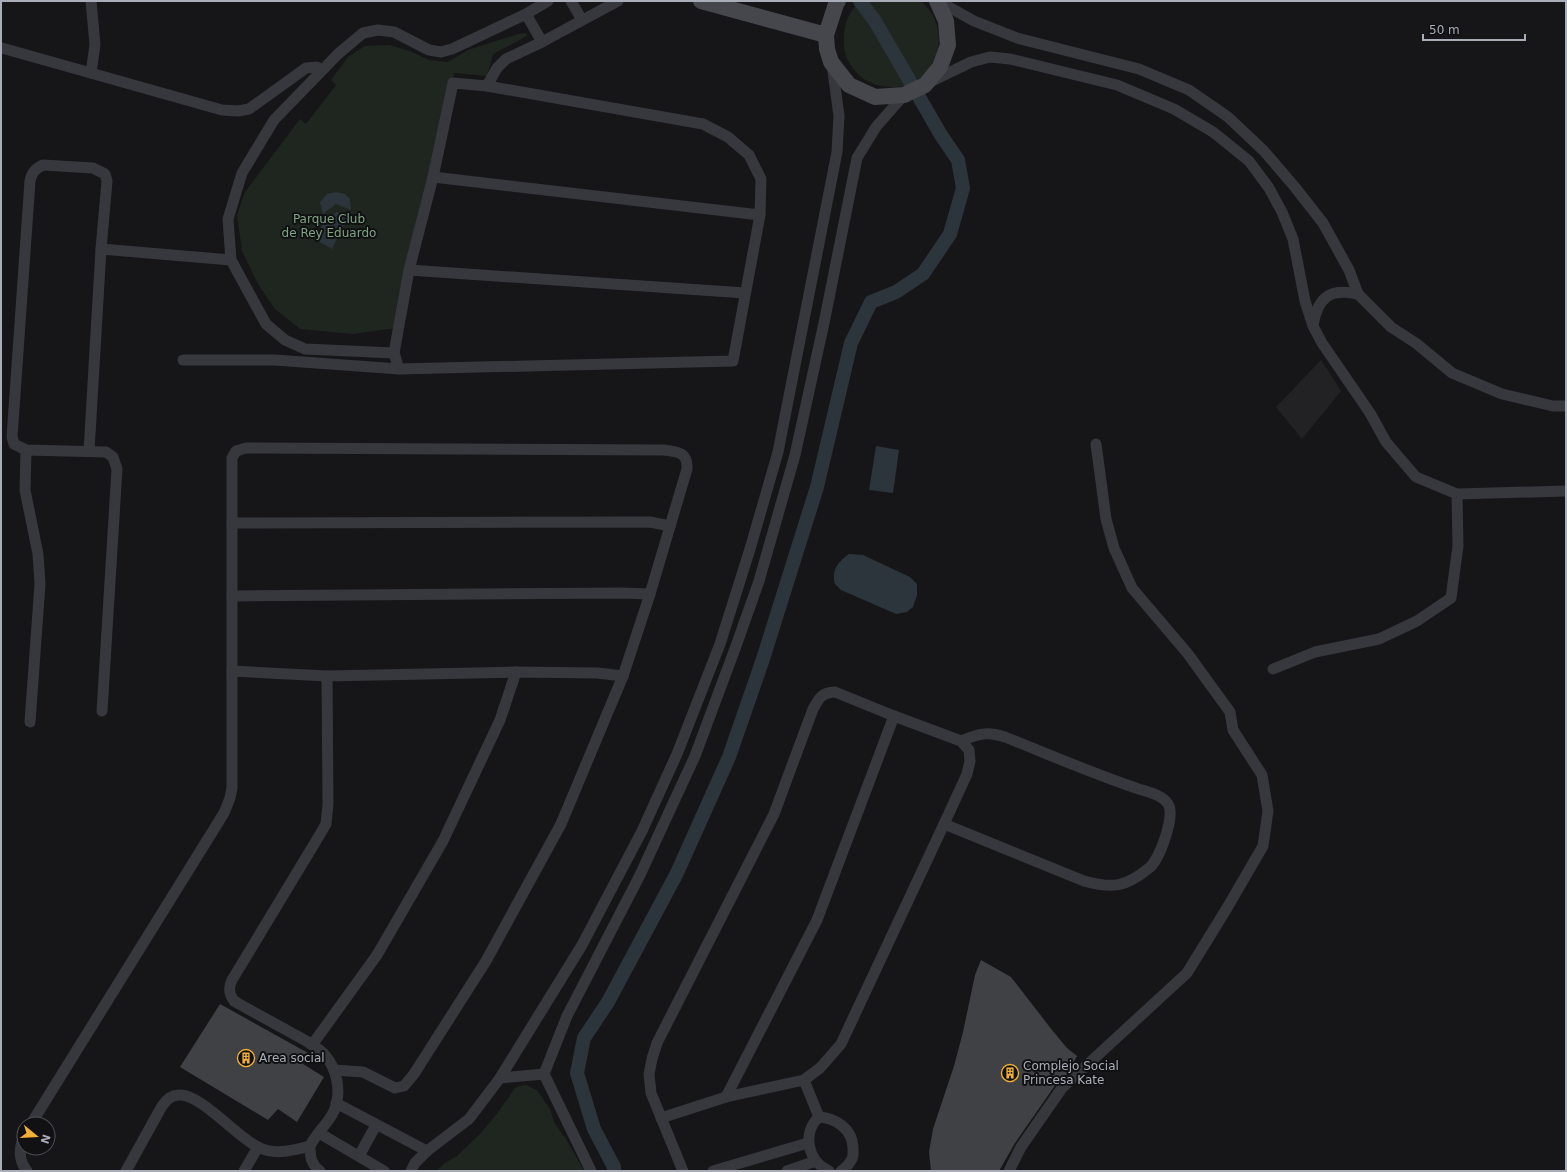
<svg xmlns="http://www.w3.org/2000/svg" width="1567" height="1172" font-family="'DejaVu Sans',sans-serif">
<style>
.built{fill:#222225}
.green{fill:#1e261f}
.water{fill:#2c353c}
.lines{fill:none;stroke-linecap:round;stroke-linejoin:round}
.canal{stroke:#2c353c;stroke-width:14}
.building{fill:#404145}
.street{stroke:#37383d;stroke-width:11}
.secondary{stroke:#45474d;stroke-width:16}
.labels{text-anchor:middle;dominant-baseline:central;stroke-width:4;stroke-linejoin:round;paint-order:stroke}
.park-label{font-size:12px;fill:#7fa381;stroke:#111113}
.poi-label{font-size:12px;fill:#a8adb8;stroke:#111113;text-anchor:start}
</style>
<rect width="100%" height="100%" fill="#161618"/>
<polygon class="built" points="1321,360 1341,391 1302,439 1276,407"/>
<g class="green">
<path d="M862,1H921C959,34 932,96 882,86C872,84 863,80 856,72C849,64 844,55 844,44C843,28 847,11 862,1Z"/>
<polygon points="526,33 527,36 493,54 487,76 454,73 396,328 353,334 300,329 275,309 258,284 242,251 237,215 245,192 300,119 306,124 336,85 331,80 348,57 365,46 389,45 410,51 429,60 448,62 468,50 518,34"/>
<polygon points="526,1085 537,1090 550,1109 554,1122 566,1139 584,1171 436,1171 445,1163 457,1156 480,1134 496,1115 515,1088 519,1086"/>
</g>
<g class="water">
<polygon points="336,192 345,194 350,199 351,210 336,204 323,214 320,202 327,194"/>
<polygon points="337,212 348,217 332,249 316,240 324,220"/>
<polygon points="876,446 899,450 893,493 869,490"/>
<path d="M849,554L863,555L910,577L917,584V595L913,607L907,612L896,614L841,590L835,584C831,570 838,562 849,554Z"/>
</g>
<g class="lines">
<polyline class="canal" points="614,1171 614,1167 594,1129 577,1073 584,1038 608,1002 677,873 729,757 763,659 817,487 851,343 871,302 896,292 923,274 950,234 963,188 958,160 941,135 875,21 860,1"/>
</g>
<g class="building">
<polygon points="981,960 1011,977 1052,1030 1067,1048 1077,1056 1067,1074 1056,1084 1015,1143 999,1171 931,1171 929,1152 933,1129 954,1066 963,1032 975,975"/>
<polygon points="220,1004 308,1053 303,1064 324,1077 297,1122 278,1109 268,1120 180,1067"/>
</g>
<g class="lines">
<g class="street">
<polyline points="91,1 95,45 91,73"/>
<polyline points="571,1 582,20"/>
<polyline points="938,1 974,21 1017,38 1139,69 1189,90 1228,117 1264,151 1294,186 1323,223 1349,270 1358,294 1391,327 1417,344 1452,373 1502,394 1553,406 1566,406"/>
<polyline points="526,14 542,42"/>
<polyline points="2,48 222,110 238,111 249,109 306,68 317,67 321,71"/>
<polyline points="930,82 971,62 990,57 1010,59 1117,85 1174,109 1213,132 1249,161 1269,188 1282,212 1293,239 1305,301 1313,326 1322,343 1370,413 1386,442 1416,477 1457,494 1566,491"/>
<polyline points="487,86 497,68 506,59 542,42 618,1"/>
<polyline points="433,177 760,215"/>
<polyline points="101,249 231,260"/>
<polyline points="409,270 745,293"/>
<path d="M1313,325C1318,297 1330,288 1358,294"/>
<polyline points="394,353 305,349 285,340 266,324 231,260 228,219 242,173 274,120 338,54 363,33 378,30 394,32 429,50 441,52 452,49 526,14 548,1"/>
<polyline points="183,360 275,360 399,369 733,361 760,215 761,179 749,155 728,137 703,124 487,86 453,83 433,177 409,270 394,353 399,369"/>
<polyline points="26,450 25,490 38,554 40,584 30,722"/>
<path d="M89,451L101,249L107,181L105,174L93,168L43,165C35,169 32,172 30,181L12,437L14,444L26,450L106,452L113,457L117,469L102,711"/>
<polyline points="232,523 650,522 670,526"/>
<polyline points="232,596 621,593 650,594"/>
<polyline points="1273,669 1315,652 1379,639 1417,621 1451,598 1458,546 1457,494"/>
<polyline points="232,671 327,676 516,672 597,673 623,676"/>
<path d="M944,824L1084,881C1113,889 1126,887 1149,868C1159,861 1176,815 1168,804C1162,794 1146,792 1136,788C1091,773 1048,754 1005,737C986,731 978,734 961,741"/>
<polyline points="312,1045 377,955 443,841 500,720 516,672"/>
<polyline points="544,1074 567,1016 640,875 695,756 736,646 759,581 795,455 824,323 857,158 876,127 904,95"/>
<polyline points="544,1074 591,1171"/>
<polyline points="500,1078 544,1074"/>
<polyline points="726,1097 817,920 894,716"/>
<polyline points="336,1103 427,1151"/>
<polyline points="661,1118 726,1097 804,1080 819,1117"/>
<path d="M31,1124L224,813L230,798L232,788V458L236,451L246,448L664,450C678,452 688,452 687,469L650,594L623,676L561,824L486,961L414,1074L404,1086L395,1088L363,1072L334,1070"/>
<polyline points="319,1133 384,1171"/>
<path d="M24,1136C19,1148 18,1160 27,1171"/>
<path d="M310,1146C310,1157 311,1164 320,1171"/>
<polyline points="359,1156 376,1125"/>
<path d="M126,1171L162,1106C166,1100 171,1095 179,1095C200,1093 238,1138 258,1147C275,1156 293,1150 310,1146C316,1133 328,1124 334,1111C342,1092 337,1068 324,1054C314,1044 302,1039 290,1032C272,1022 253,1012 234,1001C229,994 228,988 232,980L319,836L326,824L328,804L327,676"/>
<polyline points="244,1171 258,1147"/>
<polyline points="411,1171 415,1163 427,1151 469,1119 500,1078 582,945 642,831 677,754 720,644 750,549 778,452 837,152 839,116 832,64"/>
<path d="M683,1171L651,1093L649,1074L652,1059L657,1043L774,814L813,709C820,697 821,693 835,692L894,716L961,741L969,750L970,761L967,774L944,824L841,1044L820,1068L804,1080"/>
<polyline points="713,1171 808,1143"/>
<polyline points="787,1171 816,1161"/>
<path d="M829,1171C807,1161 802,1132 819,1117C836,1118 852,1129 853,1147C853,1153 854,1158 850,1162C848,1166 844,1169 841,1171"/>
<polyline points="1009,1171 1021,1147 1062,1088 1187,973 1227,908 1263,846 1268,811 1262,775 1233,730 1230,712 1188,654 1132,588 1114,548 1106,519 1096,444"/>
</g>
<g class="secondary">
<polyline points="701,1 826,35"/>
<polyline points="838,1 836,4 826,35 827,49 831,62 849,85 875,97 904,95 925,85 940,67 948,45 946,21 937,1"/>
</g>
</g>
<defs>
<g id="building-ring" transform="scale(0.9)"><circle r="9.5" fill="#111113" stroke="#f2b134" stroke-width="1.5"/><path d="M-4-6H4V6H1V3H-1V6H-4ZM-2.5-4.3h1.7v1.8h-1.7ZM.8-4.3h1.7v1.8H.8ZM-2.5-1h1.7V.8h-1.7ZM.8-1h1.7V.8H.8Z" fill="#f2b134"/></g>
</defs>
<g fill-rule="evenodd">
<use href="#building-ring" x="246" y="1058"/>
<use href="#building-ring" x="1010" y="1073"/>
</g>
<g class="labels">
<g class="park-label">
<text x="329" y="219">Parque Club<tspan x="329" dy="14">de Rey Eduardo</tspan></text>
</g>
<g class="poi-label">
<text x="259" y="1058">Area social</text>
<text x="1023" y="1066">Complejo Social<tspan x="1023" dy="14">Princesa Kate</tspan></text>
</g>
</g>
<rect width="1567" height="1172" fill="none" stroke="#a8adb8" stroke-width="4"/>
<g transform="translate(36 1136) rotate(108)"><circle r="19" fill="#111113" stroke="#4d4f55"/>
<path d="M0-3L7 15L0 10L-7 15Z" fill="#f2b134"/>
<text y="-6" font-size="11" font-weight="bold" text-anchor="middle" fill="#a8adb8">N</text>
</g>
<path d="M1423 34v6h102v-6" fill="none" stroke="#a8adb8" stroke-width="2"/>
<text x="1429" y="34" font-size="12" fill="#a8adb8" stroke="#111113" stroke-width="3" paint-order="stroke">50 m</text>
</svg>
